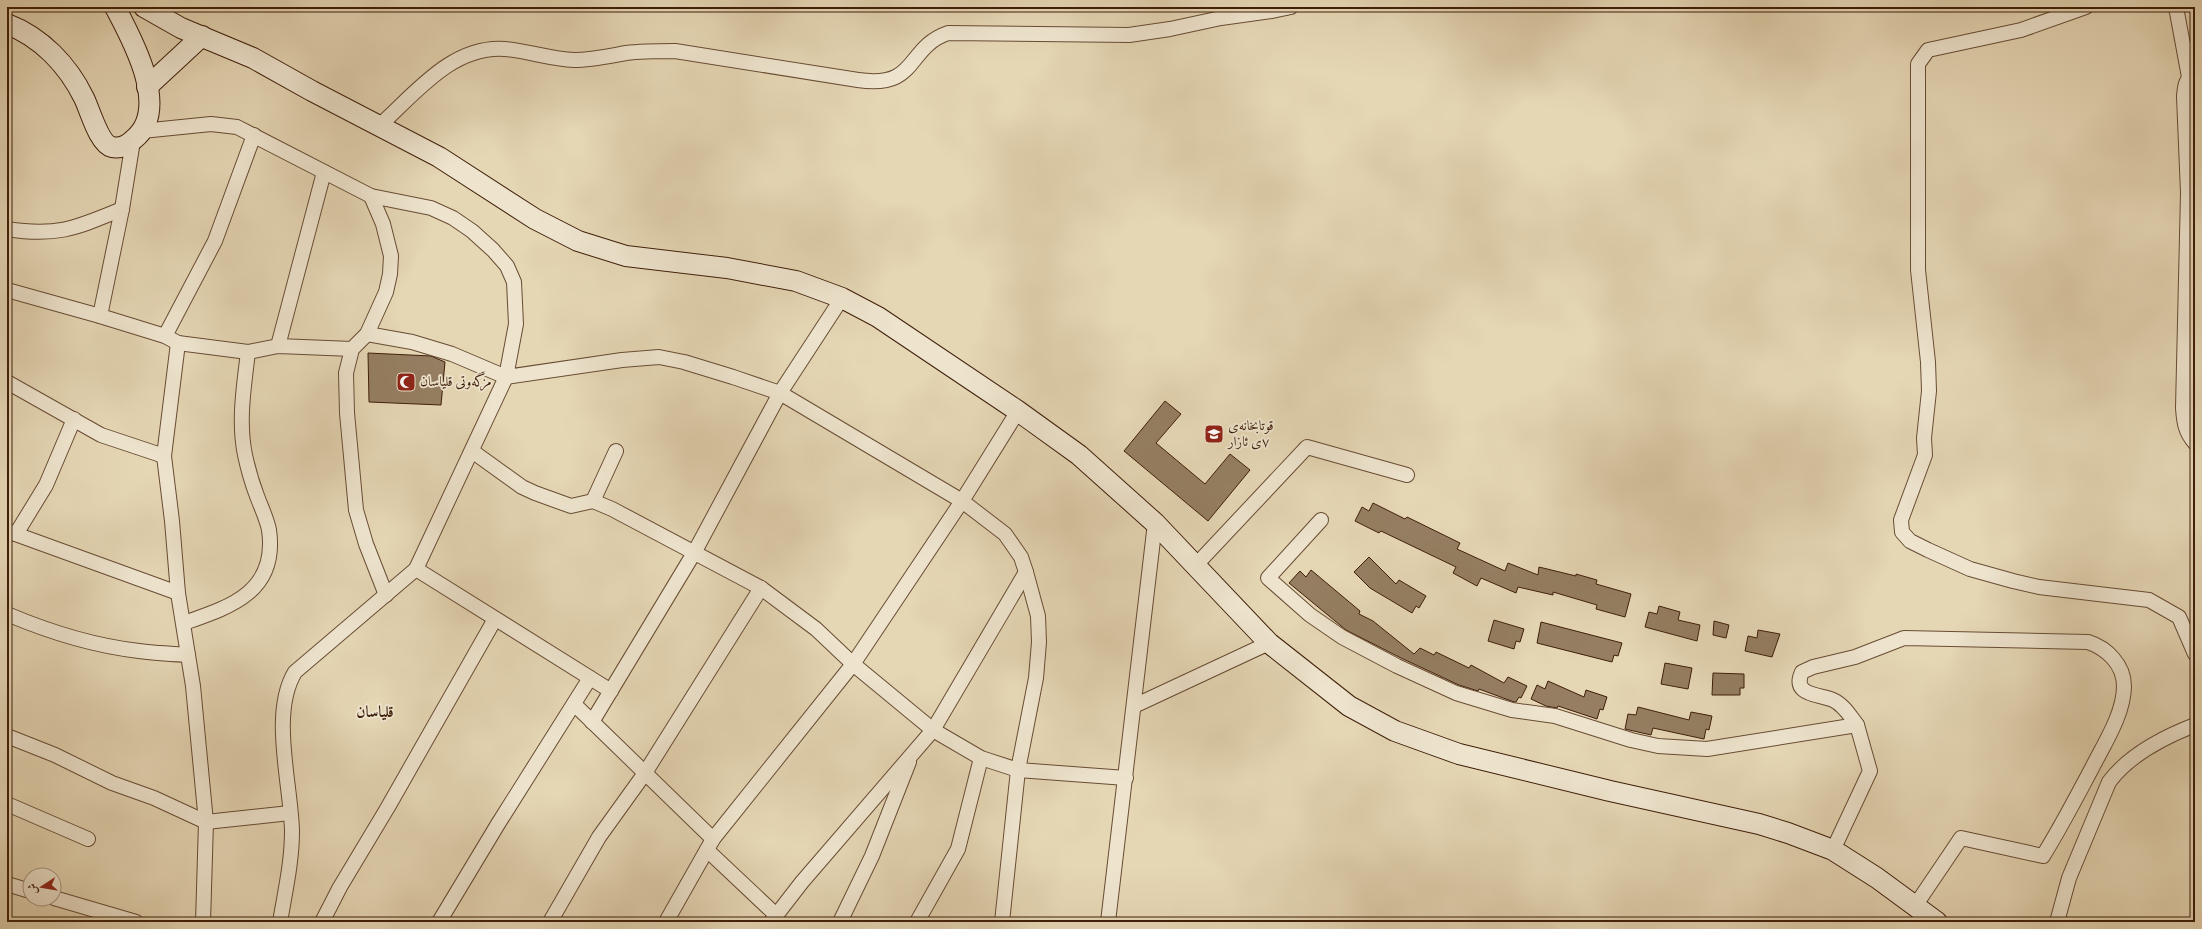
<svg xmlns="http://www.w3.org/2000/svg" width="2202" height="929" font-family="Vollkorn,Amiri,serif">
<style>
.building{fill:#957e62;stroke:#3f1e09}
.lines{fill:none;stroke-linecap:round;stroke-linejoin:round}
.street-casing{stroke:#684c34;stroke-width:16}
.secondary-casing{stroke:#3f1e09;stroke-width:22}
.street{stroke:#eee4ce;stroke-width:14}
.secondary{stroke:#eee4ce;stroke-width:20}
.labels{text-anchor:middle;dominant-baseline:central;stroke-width:3.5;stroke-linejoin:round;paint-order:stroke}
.poi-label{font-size:14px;fill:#3f1e09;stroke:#eee4ce;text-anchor:start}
.quarter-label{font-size:16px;font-weight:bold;fill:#3f1e09;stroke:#eee4ce}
</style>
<rect width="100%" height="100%" fill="#e5d6b4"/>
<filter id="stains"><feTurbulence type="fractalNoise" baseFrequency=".005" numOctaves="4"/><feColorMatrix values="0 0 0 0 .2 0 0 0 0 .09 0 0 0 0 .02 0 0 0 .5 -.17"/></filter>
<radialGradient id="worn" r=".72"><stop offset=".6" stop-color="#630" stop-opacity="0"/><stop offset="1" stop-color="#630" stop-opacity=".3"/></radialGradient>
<g class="building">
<polygon points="368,353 431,356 445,362 441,405 369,402"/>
<polygon points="1165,401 1181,414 1156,443 1205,484 1230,454 1250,470 1208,521 1124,451"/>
<polygon points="1373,503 1405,519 1407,517 1460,543 1457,549 1505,571 1508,563 1538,575 1539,567 1576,576 1576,574 1597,580 1596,584 1631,594 1625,617 1596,609 1597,605 1553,592 1553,595 1518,587 1516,593 1481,578 1477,586 1453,573 1456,567 1381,531 1379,533 1355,521 1362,507 1369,511"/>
<polygon points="1369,557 1396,584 1399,580 1426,596 1419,608 1416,606 1412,613 1370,588 1354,572"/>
<polygon points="1311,570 1360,611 1359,614 1373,621 1414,654 1420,648 1434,655 1436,652 1469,668 1471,665 1504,683 1508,677 1527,686 1521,698 1519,697 1516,702 1514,702 1479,689 1478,691 1459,685 1401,658 1346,630 1289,583 1300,571 1306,577"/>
<polygon points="1659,606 1680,612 1678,620 1700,625 1697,641 1645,627 1649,612 1657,614"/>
<polygon points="1494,620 1524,629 1520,642 1516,641 1514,649 1488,641"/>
<polygon points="1714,621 1729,625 1726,638 1713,635"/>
<polygon points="1541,622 1622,643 1618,656 1614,655 1612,662 1537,643"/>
<polygon points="1758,630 1780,634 1772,657 1745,651 1748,636 1757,638"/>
<polygon points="1665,663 1692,668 1688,689 1661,684"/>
<polygon points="1713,673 1744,674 1744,688 1740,688 1740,695 1712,695"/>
<polygon points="1548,681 1584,697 1586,690 1607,697 1603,710 1600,709 1597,719 1558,706 1557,708 1546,706 1531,699 1537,685 1545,689"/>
<polygon points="1638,707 1689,720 1691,712 1712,716 1709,730 1706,729 1704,739 1653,728 1651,735 1625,729 1628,714 1636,715"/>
</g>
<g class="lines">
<g class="street-casing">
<g id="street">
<polyline points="2086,7 2021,30 1928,50 1918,64 1918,270 1928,362 1929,391 1924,438 1925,455 1901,520 1902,532 1910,541 1928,550 1970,569 2013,581 2039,587 2149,600 2179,617 2195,654"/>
<polyline points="2176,7 2189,77"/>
<path d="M2195,74C2185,79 2185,86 2184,96L2188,193L2183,408C2184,422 2185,432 2195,443"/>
<path d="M379,126C415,94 452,45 505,49C528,51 551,59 574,60C592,60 609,56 626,53C642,51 658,51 675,51L858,80C919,89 905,48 948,33L1129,35L1170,29L1221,18L1272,11L1291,7"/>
<polyline points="142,131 211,124 237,127 371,196 431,208 453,218 472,231 493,250 507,266 514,282 516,324 506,377 622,360 659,357 684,362 733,377 780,393 962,501 1005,534 1021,557 1026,572 1038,616 1039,642 1036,678 1018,770 1002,922"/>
<polyline points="371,196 383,224 391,256 390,274 386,292 367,334 352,349 346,373 347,413 356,510 366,544 386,595"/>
<path d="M7,229C57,237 76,228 122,209"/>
<polyline points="7,290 100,316 165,336 178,343 248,352 278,346 352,349"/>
<polyline points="100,316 122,209 133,141"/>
<polyline points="165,336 215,241 254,135"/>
<polyline points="178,343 164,456 172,521 178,593 193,686 206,822 203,922"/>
<polyline points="278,346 324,172"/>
<polyline points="7,382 101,435 164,456"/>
<polyline points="472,451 522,487 535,493 571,506 593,501 612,509 761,588 816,629 853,664 933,730 981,758 1018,770 1126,778"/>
<polyline points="593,501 616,451"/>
<polyline points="1321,520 1268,578 1310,615 1342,637 1397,666 1456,693 1512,710 1555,716 1631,740 1658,746 1707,749 1857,725 1870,771 1833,850"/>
<polyline points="7,531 178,593"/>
<polyline points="16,534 46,485 74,419"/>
<polyline points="1196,565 1307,447 1407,475"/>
<polyline points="416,569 611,691"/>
<path d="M7,614C47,631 96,646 139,651C155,653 172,654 188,655"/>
<path d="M184,623C230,607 278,592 269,530C267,519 261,507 257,496C252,483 248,469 245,455C238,421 244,386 248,352"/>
<polyline points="574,704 713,839"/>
<polyline points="1134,706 1269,643"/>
<polyline points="592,722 694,553 780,393 842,298"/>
<path d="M1857,725C1850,716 1844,705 1833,700C1820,694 1791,696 1802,672L1813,667L1855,657L1904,638L2088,642C2107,648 2124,665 2124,686C2124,714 2104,744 2092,768C2076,798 2061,827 2043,856L1961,838L1915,906"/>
<polyline points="7,736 55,755 112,783 154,798 206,822 290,813"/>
<polyline points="7,804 88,839"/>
<polyline points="707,850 775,914"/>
<polyline points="7,884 30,891"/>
<polyline points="54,898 136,922"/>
<path d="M280,922C285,892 292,862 292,831C291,784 270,713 295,672L416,569L506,377L452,354L412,342L367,334"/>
<polyline points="322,922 340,887 388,807 495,619"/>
<polyline points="439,922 498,824 590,678"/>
<polyline points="550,922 599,837 645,773 761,588"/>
<polyline points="666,922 713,839 853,664 962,501 1018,411"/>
<polyline points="771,922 802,882 933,730 1026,572"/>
<polyline points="840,922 872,856 909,762"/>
<polyline points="917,922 958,849 981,758"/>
<polyline points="1108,922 1155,523"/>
<path d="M2057,922L2069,878L2109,782C2129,755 2164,737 2195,725"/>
</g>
</g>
<g class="secondary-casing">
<g id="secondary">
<polyline points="144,7 181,28 253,58 312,91 439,157 535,219 578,241 626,256 727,268 796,281 842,298 878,317 1018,411 1079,455 1155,523 1269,643 1349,706 1395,731 1459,754 1610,791 1759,824 1788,833 1833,850 1877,878 1937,922"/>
<path d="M7,24C41,37 68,65 84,98C90,110 99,144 112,147C121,149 128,145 134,139C171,109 132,39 115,7"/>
<polyline points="147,87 202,36"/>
</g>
</g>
<use href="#street" class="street"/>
<use href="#secondary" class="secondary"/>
</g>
<defs>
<g id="mosque-square" transform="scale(1)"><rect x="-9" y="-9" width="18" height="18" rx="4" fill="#8f2418" stroke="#eee4ce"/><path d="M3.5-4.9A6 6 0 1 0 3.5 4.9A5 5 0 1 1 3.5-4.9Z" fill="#fff"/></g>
<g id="school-square" transform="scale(1)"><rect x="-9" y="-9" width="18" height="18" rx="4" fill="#8f2418" stroke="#eee4ce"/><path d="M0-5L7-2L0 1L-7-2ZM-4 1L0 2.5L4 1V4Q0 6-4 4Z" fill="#fff"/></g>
</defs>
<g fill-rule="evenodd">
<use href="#mosque-square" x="406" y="382"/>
<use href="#school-square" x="1214" y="434"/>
</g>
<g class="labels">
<g class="poi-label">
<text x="420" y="382">مزگەوتی قلیاسان</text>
<text x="1228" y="426">قوتابخانەی<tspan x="1228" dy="16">٧ی ئازار</tspan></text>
</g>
<g class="quarter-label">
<text x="375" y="713">قلياسان</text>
</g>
</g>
<rect width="2202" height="929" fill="none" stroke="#e5d6b4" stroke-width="24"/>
<rect x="8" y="8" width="2186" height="913" fill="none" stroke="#3f1e09" stroke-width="2"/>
<rect x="12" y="12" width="2178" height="905" fill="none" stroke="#3f1e09"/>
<g transform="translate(42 887) rotate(258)"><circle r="19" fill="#eee4ce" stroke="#a8957f"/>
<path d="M0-3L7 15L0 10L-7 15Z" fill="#8f2418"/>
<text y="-6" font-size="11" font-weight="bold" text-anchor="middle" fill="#3f1e09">ش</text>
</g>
<rect width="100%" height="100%" filter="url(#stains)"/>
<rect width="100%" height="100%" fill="url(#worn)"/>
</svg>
